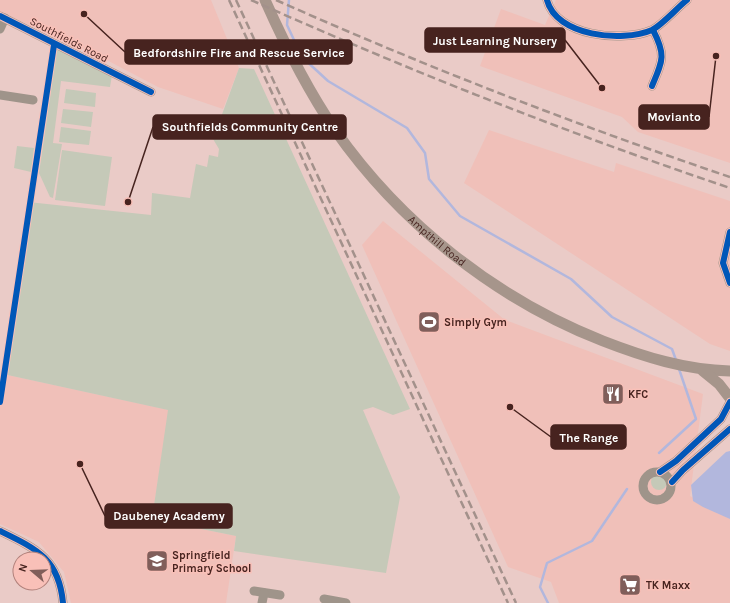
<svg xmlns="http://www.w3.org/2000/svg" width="730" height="603" font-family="Karla,sans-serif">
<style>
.built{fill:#f0c0b9}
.green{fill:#c5c9b8}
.water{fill:#b2b7dd}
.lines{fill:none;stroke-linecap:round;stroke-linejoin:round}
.stream{stroke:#b2b7dd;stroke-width:2.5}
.minor{stroke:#9f948a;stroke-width:9}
.major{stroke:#a6958b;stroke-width:11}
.rail{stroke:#a3918b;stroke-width:2.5;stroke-dasharray:8 4;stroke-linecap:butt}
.cycleway-casing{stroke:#f9c0b8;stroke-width:8}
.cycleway{stroke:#0057b8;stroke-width:6}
.labels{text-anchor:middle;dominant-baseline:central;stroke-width:3;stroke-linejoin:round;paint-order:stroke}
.street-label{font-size:11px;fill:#47231f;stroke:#f9c0b8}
.poi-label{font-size:11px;font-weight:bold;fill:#47231f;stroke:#f9c0b8;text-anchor:start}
.leader{fill:none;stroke:#47231f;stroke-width:1.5}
.callout-dot{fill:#47231f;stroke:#f9c0b8;stroke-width:1.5}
.callout{fill:#47231f;stroke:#47231f;stroke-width:1.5}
.callout-label{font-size:12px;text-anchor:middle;font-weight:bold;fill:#fff}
</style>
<rect width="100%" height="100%" fill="#eacbc7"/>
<g class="built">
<polygon points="0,0 211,0 239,68 223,109 158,87 97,55 0,12"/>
<polygon points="556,0 730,0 730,163 638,132 622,117 480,66 501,9 545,25"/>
<polygon points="489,130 614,172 616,163 730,201 730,351 710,344 464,183"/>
<polygon points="383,221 505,320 703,394 690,496 730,519 730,603 559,603 551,582 508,567 362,245"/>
<polygon points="3,374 169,410 152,519 236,536 226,603 71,603 64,572 39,542 0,524 0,390"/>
</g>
<g class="green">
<polygon points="57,48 112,75 110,87 61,81 53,143 62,144 53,198 50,197 39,173"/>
<polygon points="239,68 254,69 410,409 393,415 373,407 363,410 400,497 386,573 234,551 236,536 152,519 168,410 3,374 28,202 151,215 152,193 190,198 196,164 207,167 209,155 218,157 219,149 213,139"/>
<polygon points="66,89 96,93 95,107 64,103"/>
<polygon points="63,109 93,112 91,127 61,123"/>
<polygon points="61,127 91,131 89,145 59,142"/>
<polygon points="17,146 34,148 31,172 14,168"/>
<polygon points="62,150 112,157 105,206 55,200"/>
<circle cx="659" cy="482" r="8"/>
</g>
<polygon class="water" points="730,451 730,519 703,507 693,501 691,485 726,452"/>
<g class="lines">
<g class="stream">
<polyline points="289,0 287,25 302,57 328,81 407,128 425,153 429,179 460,216 571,279 612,317 672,349 676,360"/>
<polyline points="659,453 696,419 679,369"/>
<polyline points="548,603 540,587 547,563 592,541 627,489"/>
</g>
<g class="minor">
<path d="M547,0C556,36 622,43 652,30C662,25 677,8 687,0"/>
<polyline points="0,16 151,92"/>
<polyline points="0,29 5,18"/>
<path d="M652,86C663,60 666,55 653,30"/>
<polyline points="0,95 33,100"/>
<polyline points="730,232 723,263 730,283"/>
<circle cx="657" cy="486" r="14"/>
<polyline points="660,472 676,461 721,419 730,402"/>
<polyline points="672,482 683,470 730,429"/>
<path d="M0,531C37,549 59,559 63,603"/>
<polyline points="254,591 280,595"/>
<polyline points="324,599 346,603"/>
<polyline points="262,603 264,593"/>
</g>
<g class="major">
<path id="s1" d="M265,0C285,45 307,89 335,130C401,224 496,299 603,341C644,357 686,370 730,371"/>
<polyline points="703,371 719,384 729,397"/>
</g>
<g class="rail">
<polyline points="229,0 508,603"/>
<polyline points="236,0 516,603"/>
<path d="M251,0C408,70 567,133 730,188"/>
<path d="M276,0C424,66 576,125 730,177"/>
</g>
<g class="cycleway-casing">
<g id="cycleway">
<path d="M547,0C556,36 622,43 652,30C662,25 677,8 687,0"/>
<polyline points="0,16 151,92"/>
<path d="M652,86C663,60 666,55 653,30"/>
<polyline points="730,232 723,263 730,283"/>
<polyline points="0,402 54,45"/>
<polyline points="660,472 676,461 721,419 730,402"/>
<polyline points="672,482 683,470 730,429"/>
<path d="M0,531C37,549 59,559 63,603"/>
</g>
</g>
<use href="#cycleway" class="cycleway"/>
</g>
<defs>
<g id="stadium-square" transform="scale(1.15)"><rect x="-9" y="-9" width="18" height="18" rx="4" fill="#805e5a" stroke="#f9c0b8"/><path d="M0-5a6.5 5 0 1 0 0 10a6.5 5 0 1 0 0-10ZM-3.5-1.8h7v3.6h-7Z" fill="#fff"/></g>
<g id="restaurant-square" transform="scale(1.15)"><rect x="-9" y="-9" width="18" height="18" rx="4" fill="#805e5a" stroke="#f9c0b8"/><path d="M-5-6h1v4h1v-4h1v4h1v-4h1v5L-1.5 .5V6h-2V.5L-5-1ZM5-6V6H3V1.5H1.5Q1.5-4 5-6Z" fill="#fff"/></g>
<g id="school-square" transform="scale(1.15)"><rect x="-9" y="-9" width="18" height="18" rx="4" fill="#805e5a" stroke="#f9c0b8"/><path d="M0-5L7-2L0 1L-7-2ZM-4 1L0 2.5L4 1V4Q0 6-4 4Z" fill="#fff"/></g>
<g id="supermarket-square" transform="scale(1.15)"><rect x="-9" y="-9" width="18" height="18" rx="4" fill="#805e5a" stroke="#f9c0b8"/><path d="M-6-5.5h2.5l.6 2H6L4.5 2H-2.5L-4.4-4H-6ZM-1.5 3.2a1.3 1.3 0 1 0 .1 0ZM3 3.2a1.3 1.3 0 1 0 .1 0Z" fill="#fff"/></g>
</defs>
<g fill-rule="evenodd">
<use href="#stadium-square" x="429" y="322"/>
<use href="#restaurant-square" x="613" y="394"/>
<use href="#school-square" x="157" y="561"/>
<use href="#supermarket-square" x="630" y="585"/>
</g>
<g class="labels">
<g class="street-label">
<text transform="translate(69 40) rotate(27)">Southfields Road</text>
<text stroke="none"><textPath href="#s1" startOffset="299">Ampthill Road</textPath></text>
</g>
<g class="poi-label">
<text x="444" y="322">Simply Gym</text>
<text x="628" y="394">KFC</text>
<text x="172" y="555">Springfield<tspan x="172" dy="13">Primary School</tspan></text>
<text x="646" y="585">TK Maxx</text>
</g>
</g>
<path class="leader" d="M602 88L565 40M84 14L125 52M716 56L709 117M128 202L153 127M510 407L551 437M80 464L105 516"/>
<g class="callout-dot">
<circle cx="602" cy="88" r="4"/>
<circle cx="84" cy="14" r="4"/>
<circle cx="716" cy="56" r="4"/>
<circle cx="128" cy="202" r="4"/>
<circle cx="510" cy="407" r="4"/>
<circle cx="80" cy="464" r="4"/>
</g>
<g class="callout">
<rect x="425" y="28" width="140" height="24" rx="4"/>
<rect x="125" y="40" width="227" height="24" rx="4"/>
<rect x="639" y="105" width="70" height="24" rx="4"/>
<rect x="153" y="115" width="193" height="24" rx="4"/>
<rect x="551" y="425" width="75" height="24" rx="4"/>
<rect x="105" y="504" width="127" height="24" rx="4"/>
</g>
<g class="callout-label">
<text x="495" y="45">Just Learning Nursery</text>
<text x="239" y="57">Bedfordshire Fire and Rescue Service</text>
<text x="674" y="121">Movianto</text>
<text x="250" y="131">Southfields Community Centre</text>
<text x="589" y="442">The Range</text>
<text x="169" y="520">Daubeney Academy</text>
</g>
<g transform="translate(32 571) rotate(289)"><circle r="19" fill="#f9c0b8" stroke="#b2817b"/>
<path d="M0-3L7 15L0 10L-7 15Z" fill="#805e5a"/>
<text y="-6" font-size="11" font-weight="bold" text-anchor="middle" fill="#47231f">N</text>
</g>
</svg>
